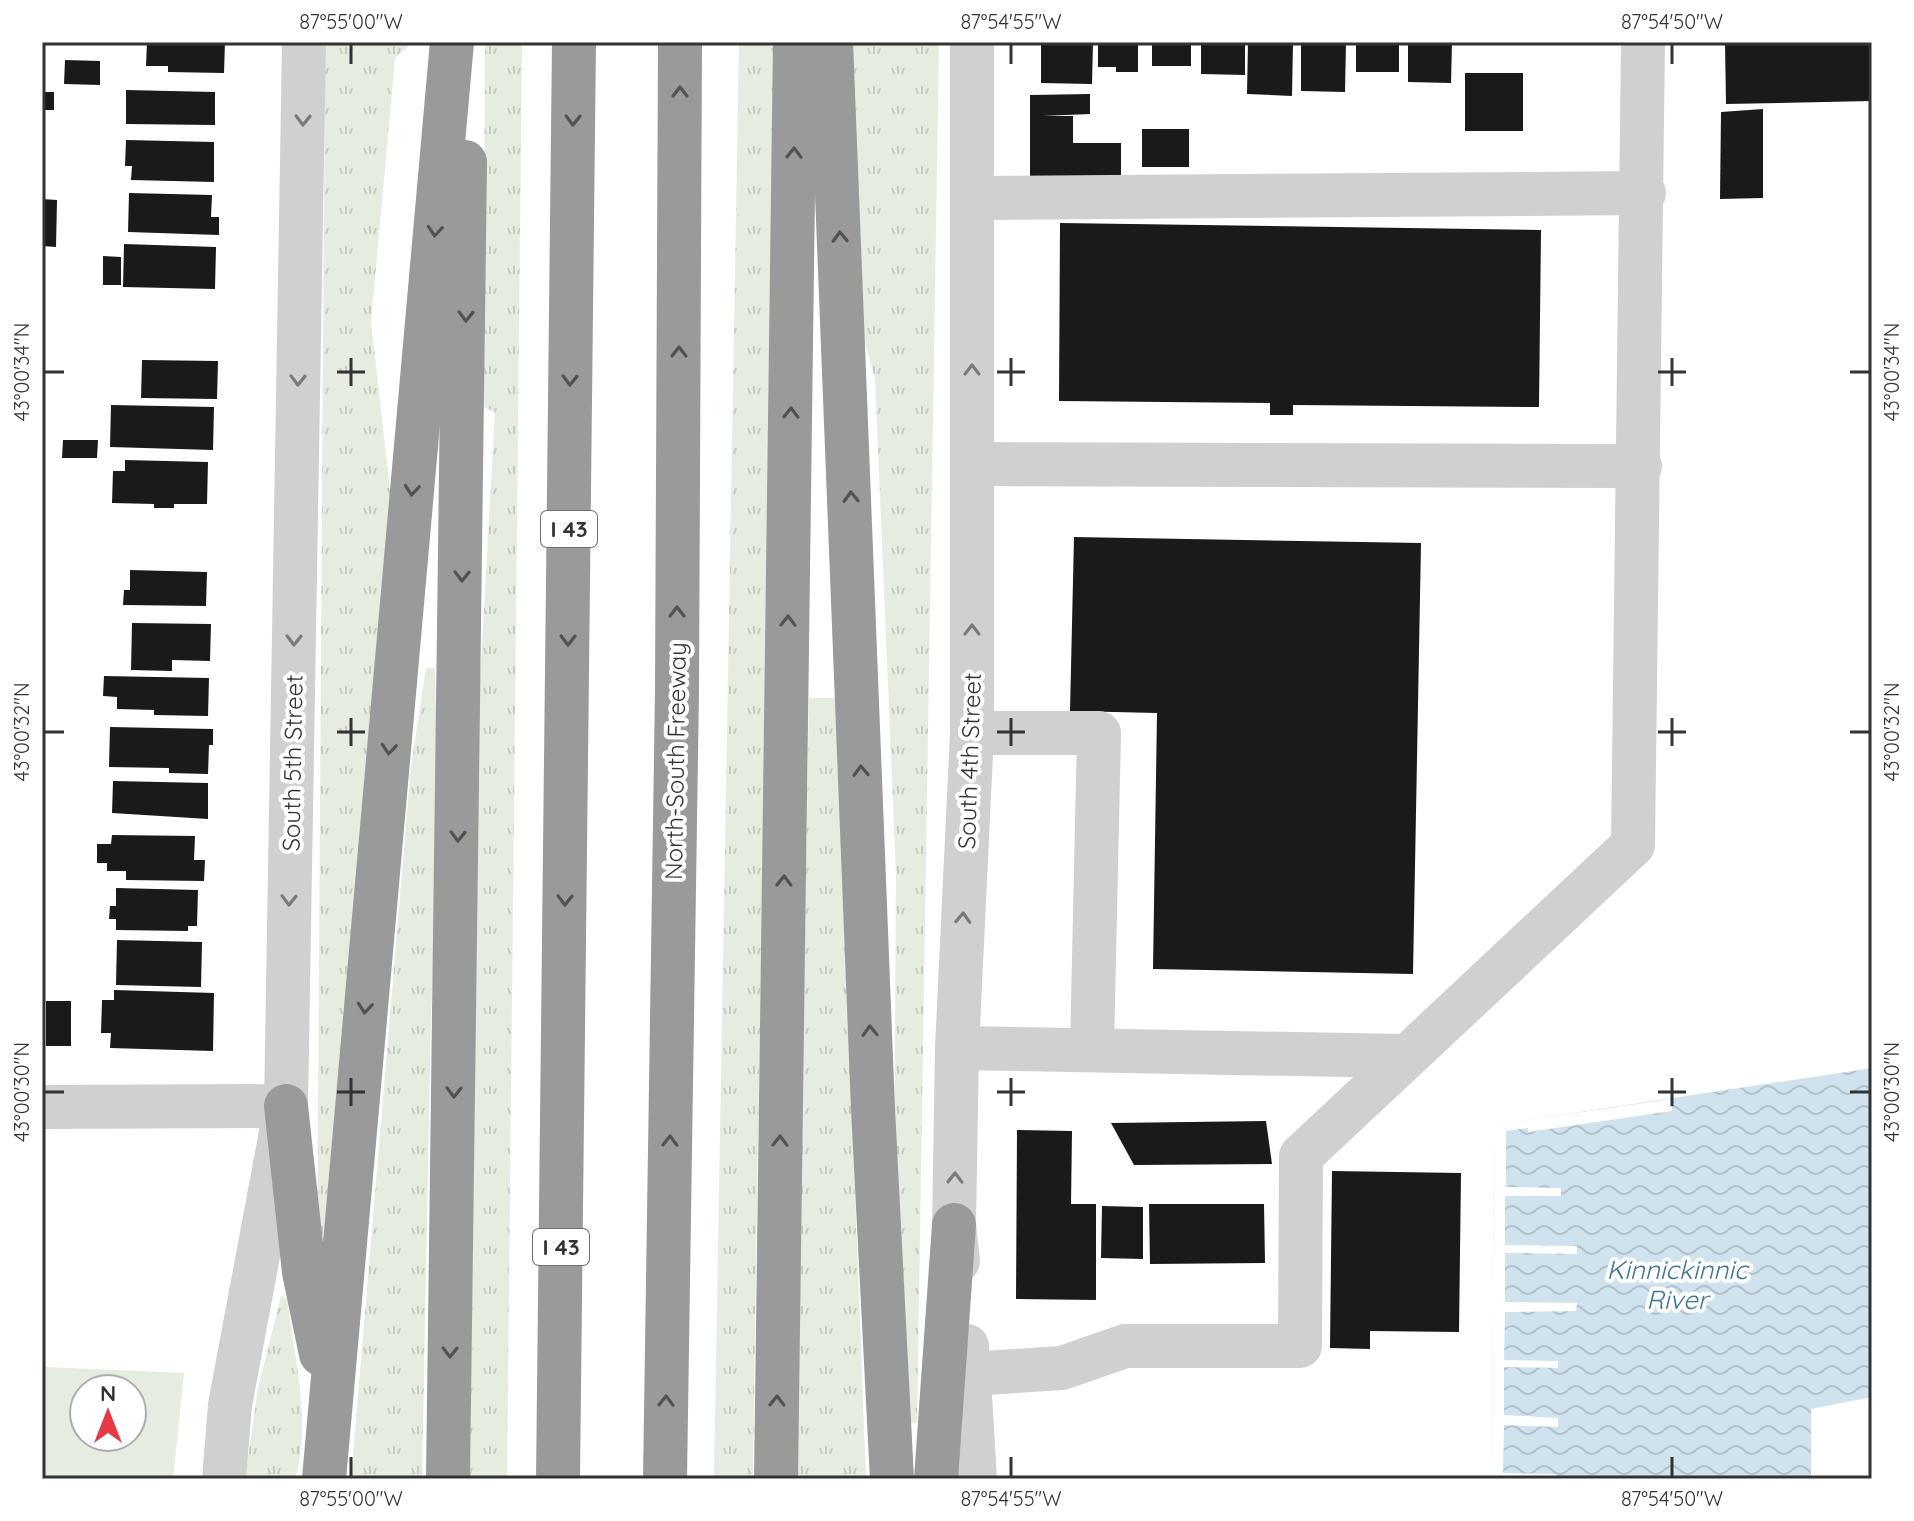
<svg xmlns="http://www.w3.org/2000/svg" width="1914" height="1521" font-family="Quicksand,sans-serif">
<style>
.grass{fill:url(#grass-tufts)}
.garden{fill:#e6ecdf;fill-rule:evenodd}
.water{fill:url(#water-waves)}
.pier{fill:#fff}
.building{fill:#1a1a1a}
.lines{fill:none;stroke-linecap:round;stroke-linejoin:round}
.minor{stroke:#d0d0d0;stroke-width:44}
.highway{stroke:#9a9a9a;stroke-width:44}
.oneway{stroke:#525252}
.oneway2{stroke:#7a7a7a}
.ticks{fill:none;stroke:#333;stroke-width:3}
.labels{text-anchor:middle;dominant-baseline:central;stroke-width:8;stroke-linejoin:round;paint-order:stroke}
.shield{fill:#fff;stroke:#707070;stroke-width:2}
.shield-label{font-size:22px;font-weight:bold;fill:#333}
.street-label{font-size:24px;fill:#333;stroke:#fff}
.water-label{font-size:26px;font-style:italic;fill:#3f7597;stroke:#fff}
.neatline{fill:none;stroke:#333;stroke-width:3}
.ticks-label{font-size:20px;text-anchor:middle;fill:#333}
</style>
<defs>
<pattern id="grass-tufts" width="24" height="20" patternUnits="userSpaceOnUse" patternTransform="scale(2)"><rect width="24" height="20" fill="#e6ecdf"/><path d="M3 7l-1-3M5 7V3M7 7l1-3M15 17l-1-3M17 17v-4M19 17l1-3" fill="none" stroke="#c6cbc0"/></pattern>
<pattern id="water-waves" width="16" height="10" patternUnits="userSpaceOnUse" patternTransform="scale(2)"><rect width="16" height="10" fill="#cfe2ee"/><path d="M0 5q4-4 8 0t8 0" fill="none" stroke="#b2c2cd"/></pattern>
</defs>
<rect width="100%" height="100%" fill="#fff"/>
<g class="grass">
<polygon points="325,42 413,42 395,58 371,321 394,525 329,1270 317,1273"/>
<polygon points="485,42 522,42 507,1479 470,1479 479,698 495,412 483,407"/>
<path d="M739,42H774C771,521 759,1000 753,1479H714Z"/>
<polygon points="851,42 939,42 917,1423 904,1423 894,1203 896,873 875,378 862,333"/>
<polygon points="426,668 435,668 439,849 431,1014 422,1479 351,1479 411,766"/>
<polygon points="809,698 836,698 866,1479 796,1479"/>
<path d="M281,1296L287,1299C294,1357 312,1422 295,1479H245L258,1388Z"/>
</g>
<path class="garden" d="M45,1367L184,1373L173,1479H44ZM84,1389H132V1437H84Z"/>
<polygon class="water" points="1872,1068 1872,1397 1811,1409 1811,1479 1492,1479 1494,1125"/>
<polygon class="pier" points="1671,1099 1672,1111 1528,1132 1528,1128 1506,1131 1506,1187 1561,1188 1561,1196 1505,1196 1505,1245 1577,1246 1577,1254 1505,1253 1505,1302 1577,1303 1576,1311 1505,1312 1504,1360 1558,1361 1558,1368 1504,1367 1504,1415 1558,1418 1558,1427 1504,1425 1503,1473 1556,1474 1557,1479 1492,1479 1494,1125"/>
<g class="building">
<polygon points="147,42 225,42 224,73 168,72 168,66 146,66"/>
<polygon points="1041,42 1093,42 1092,84 1041,83"/>
<polygon points="1098,42 1138,42 1138,72 1116,72 1116,67 1098,67"/>
<rect x="1152" y="42" width="39" height="24"/>
<polygon points="1201,42 1245,42 1245,75 1201,74"/>
<polygon points="1248,42 1293,42 1292,96 1247,94"/>
<polygon points="1301,42 1346,42 1345,92 1301,91"/>
<rect x="1356" y="42" width="43" height="30"/>
<polygon points="1408,42 1452,42 1451,83 1408,82"/>
<polygon points="1725,42 1872,42 1872,101 1726,104"/>
<polygon points="65,60 100,61 100,85 64,84"/>
<rect x="1465" y="73" width="58" height="58"/>
<polygon points="126,90 215,92 215,125 126,124"/>
<rect x="42" y="92" width="12" height="18"/>
<polygon points="1090,94 1090,114 1043,116 1073,116 1073,143 1121,143 1121,182 1030,182 1030,95"/>
<polygon points="1763,109 1763,198 1720,199 1721,112"/>
<rect x="1142" y="129" width="47" height="38"/>
<polygon points="126,140 214,142 214,182 131,180 132,166 125,166"/>
<polygon points="129,193 212,195 211,217 219,217 219,235 128,232"/>
<polygon points="42,199 57,200 56,247 42,246"/>
<polygon points="1060,223 1541,230 1539,407 1293,405 1293,415 1270,415 1270,403 1059,401"/>
<polygon points="124,244 216,247 215,289 123,287"/>
<polygon points="103,256 121,257 121,285 103,285"/>
<polygon points="142,360 218,361 217,399 141,398"/>
<polygon points="111,405 214,407 213,450 110,447"/>
<polygon points="63,440 98,440 97,458 62,458"/>
<polygon points="125,460 208,462 207,504 174,504 174,508 154,508 154,504 112,503 113,471 125,471"/>
<polygon points="1074,537 1421,543 1413,974 1153,969 1157,713 1070,711"/>
<polygon points="130,570 207,572 206,606 123,605 124,590 130,590"/>
<polygon points="132,623 211,624 210,661 172,660 172,671 131,670"/>
<polygon points="104,676 209,678 208,716 154,715 154,710 117,709 117,697 103,696"/>
<polygon points="110,727 213,729 213,745 209,745 208,774 169,773 169,768 109,767"/>
<polygon points="113,781 208,783 208,819 112,813"/>
<polygon points="112,835 195,836 194,860 205,860 204,881 126,880 126,871 107,871 107,863 97,863 97,844 111,844"/>
<polygon points="116,888 198,890 197,926 188,926 188,931 116,930 116,919 109,919 110,906 116,906"/>
<polygon points="117,940 202,942 201,987 116,985"/>
<polygon points="114,990 214,993 213,1051 110,1048 111,1033 101,1033 102,1000 114,1000"/>
<rect x="46" y="1001" width="25" height="45"/>
<polygon points="1266,1121 1272,1164 1134,1165 1111,1123"/>
<polygon points="1017,1130 1072,1131 1071,1204 1096,1204 1096,1300 1016,1299"/>
<polygon points="1332,1171 1461,1173 1459,1332 1370,1331 1370,1349 1330,1348"/>
<polygon points="1149,1204 1264,1204 1265,1263 1150,1264"/>
<polygon points="1102,1206 1143,1207 1143,1259 1101,1258"/>
</g>
<g class="lines">
<g class="minor">
<polyline points="972,198 1644,193"/>
<polyline points="972,464 1640,466"/>
<polyline points="972,733 1099,733 1092,1049"/>
<polyline points="957,1048 1404,1056"/>
<polyline points="42,1107 286,1106"/>
<polyline points="958,1261 954,1225 957,1048 972,733 972,42"/>
<polyline points="967,1346 975,1479"/>
<polyline points="970,1374 1062,1368 1125,1346 1300,1346 1301,1156 1633,845 1643,42"/>
<polyline points="224,1479 230,1405 286,1106 304,42"/>
</g>
<g class="highway">
<polyline points="831,42 873,1109 892,1479"/>
<polyline points="286,1106 304,1272 321,1354"/>
<polyline points="324,1479 452,42"/>
<polyline points="448,1479 465,162"/>
<polyline points="558,1479 574,42"/>
<polyline points="665,1479 677,690 680,42"/>
<polyline points="776,1479 795,42"/>
<polyline points="936,1479 954,1225"/>
</g>
</g>
<defs><path id="oneway-chevron" d="M-2-3.5L2.5 0L-2 3.5" fill="none" stroke-width="1.6" stroke-linecap="round" stroke-linejoin="round" transform="scale(2)"/></defs>
<g class="oneway">
<use href="#oneway-chevron" transform="translate(680 92) rotate(-90)"/>
<use href="#oneway-chevron" transform="translate(573 120) rotate(91)"/>
<use href="#oneway-chevron" transform="translate(794 153) rotate(-89)"/>
<use href="#oneway-chevron" transform="translate(435 231) rotate(95)"/>
<use href="#oneway-chevron" transform="translate(840 237) rotate(-92)"/>
<use href="#oneway-chevron" transform="translate(466 316) rotate(91)"/>
<use href="#oneway-chevron" transform="translate(679 352) rotate(-90)"/>
<use href="#oneway-chevron" transform="translate(570 380) rotate(91)"/>
<use href="#oneway-chevron" transform="translate(791 413) rotate(-89)"/>
<use href="#oneway-chevron" transform="translate(412 490) rotate(95)"/>
<use href="#oneway-chevron" transform="translate(851 497) rotate(-92)"/>
<use href="#oneway-chevron" transform="translate(462 576) rotate(91)"/>
<use href="#oneway-chevron" transform="translate(677 612) rotate(-90)"/>
<use href="#oneway-chevron" transform="translate(788 621) rotate(-89)"/>
<use href="#oneway-chevron" transform="translate(568 640) rotate(91)"/>
<use href="#oneway-chevron" transform="translate(389 749) rotate(95)"/>
<use href="#oneway-chevron" transform="translate(861 771) rotate(-92)"/>
<use href="#oneway-chevron" transform="translate(458 836) rotate(91)"/>
<use href="#oneway-chevron" transform="translate(784 881) rotate(-89)"/>
<use href="#oneway-chevron" transform="translate(565 900) rotate(91)"/>
<use href="#oneway-chevron" transform="translate(365 1008) rotate(95)"/>
<use href="#oneway-chevron" transform="translate(870 1031) rotate(-92)"/>
<use href="#oneway-chevron" transform="translate(454 1092) rotate(91)"/>
<use href="#oneway-chevron" transform="translate(670 1141) rotate(-89)"/>
<use href="#oneway-chevron" transform="translate(780 1141) rotate(-89)"/>
<use href="#oneway-chevron" transform="translate(450 1352) rotate(91)"/>
<use href="#oneway-chevron" transform="translate(666 1401) rotate(-89)"/>
<use href="#oneway-chevron" transform="translate(777 1401) rotate(-89)"/>
</g>
<g class="oneway2">
<use href="#oneway-chevron" transform="translate(303 120) rotate(91)"/>
<use href="#oneway-chevron" transform="translate(972 370) rotate(-90)"/>
<use href="#oneway-chevron" transform="translate(298 380) rotate(91)"/>
<use href="#oneway-chevron" transform="translate(972 630) rotate(-90)"/>
<use href="#oneway-chevron" transform="translate(294 640) rotate(91)"/>
<use href="#oneway-chevron" transform="translate(289 900) rotate(91)"/>
<use href="#oneway-chevron" transform="translate(963 918) rotate(-87)"/>
<use href="#oneway-chevron" transform="translate(955 1178) rotate(-89)"/>
</g>
<path class="ticks" d="M351,44V64M1011,44V64M1672,44V64M351,358V386M1011,358V386M1672,358V386M44,372H64M337,372H365M997,372H1025M1658,372H1686M1850,372H1870M351,718V746M1011,718V746M1672,718V746M44,732H64M337,732H365M997,732H1025M1658,732H1686M1850,732H1870M351,1078V1106M1011,1078V1106M1672,1078V1106M44,1092H64M337,1092H365M997,1092H1025M1658,1092H1686M1850,1092H1870M351,1457V1477M1011,1457V1477M1672,1457V1477"/>
<g class="labels">
<g class="shield">
<rect x="541" y="511" width="56" height="36" rx="6"/>
<rect x="533" y="1229" width="56" height="36" rx="6"/>
</g>
<g class="shield-label">
<text x="569" y="529">I 43</text>
<text x="561" y="1247">I 43</text>
</g>
<g class="street-label">
<text transform="translate(675 761) rotate(-89)">North-South Freeway</text>
<text transform="translate(969 761) rotate(-88)">South 4th Street</text>
<text transform="translate(292 763) rotate(-89)">South 5th Street</text>
</g>
<g class="water-label">
<text x="1677" y="1269">Kinnickinnic<tspan x="1677" dy="30">River</tspan></text>
</g>
</g>
<rect width="1914" height="1521" fill="none" stroke="#ffffff" stroke-width="88"/>
<g transform="translate(108 1413)"><circle r="38" fill="#ffffff" stroke="#adadad" stroke-width="2"/>
<path d="M0-6L14 30L0 20L-14 30Z" fill="#e63946"/>
<text y="-12" font-size="22" font-weight="bold" text-anchor="middle" fill="#333333">N</text>
</g>
<rect x="44" y="44" width="1826" height="1433" class="neatline"/>
<g class="ticks-label">
<text x="351" y="29">87°55'00"W</text>
<text x="1011" y="29">87°54'55"W</text>
<text x="1672" y="29">87°54'50"W</text>
<text transform="translate(22 372) rotate(-90)" y="7">43°00'34"N</text>
<text transform="translate(1892 372) rotate(-90)" y="7">43°00'34"N</text>
<text transform="translate(22 732) rotate(-90)" y="7">43°00'32"N</text>
<text transform="translate(1892 732) rotate(-90)" y="7">43°00'32"N</text>
<text transform="translate(22 1092) rotate(-90)" y="7">43°00'30"N</text>
<text transform="translate(1892 1092) rotate(-90)" y="7">43°00'30"N</text>
<text x="351" y="1506">87°55'00"W</text>
<text x="1011" y="1506">87°54'55"W</text>
<text x="1672" y="1506">87°54'50"W</text>
</g>
</svg>
